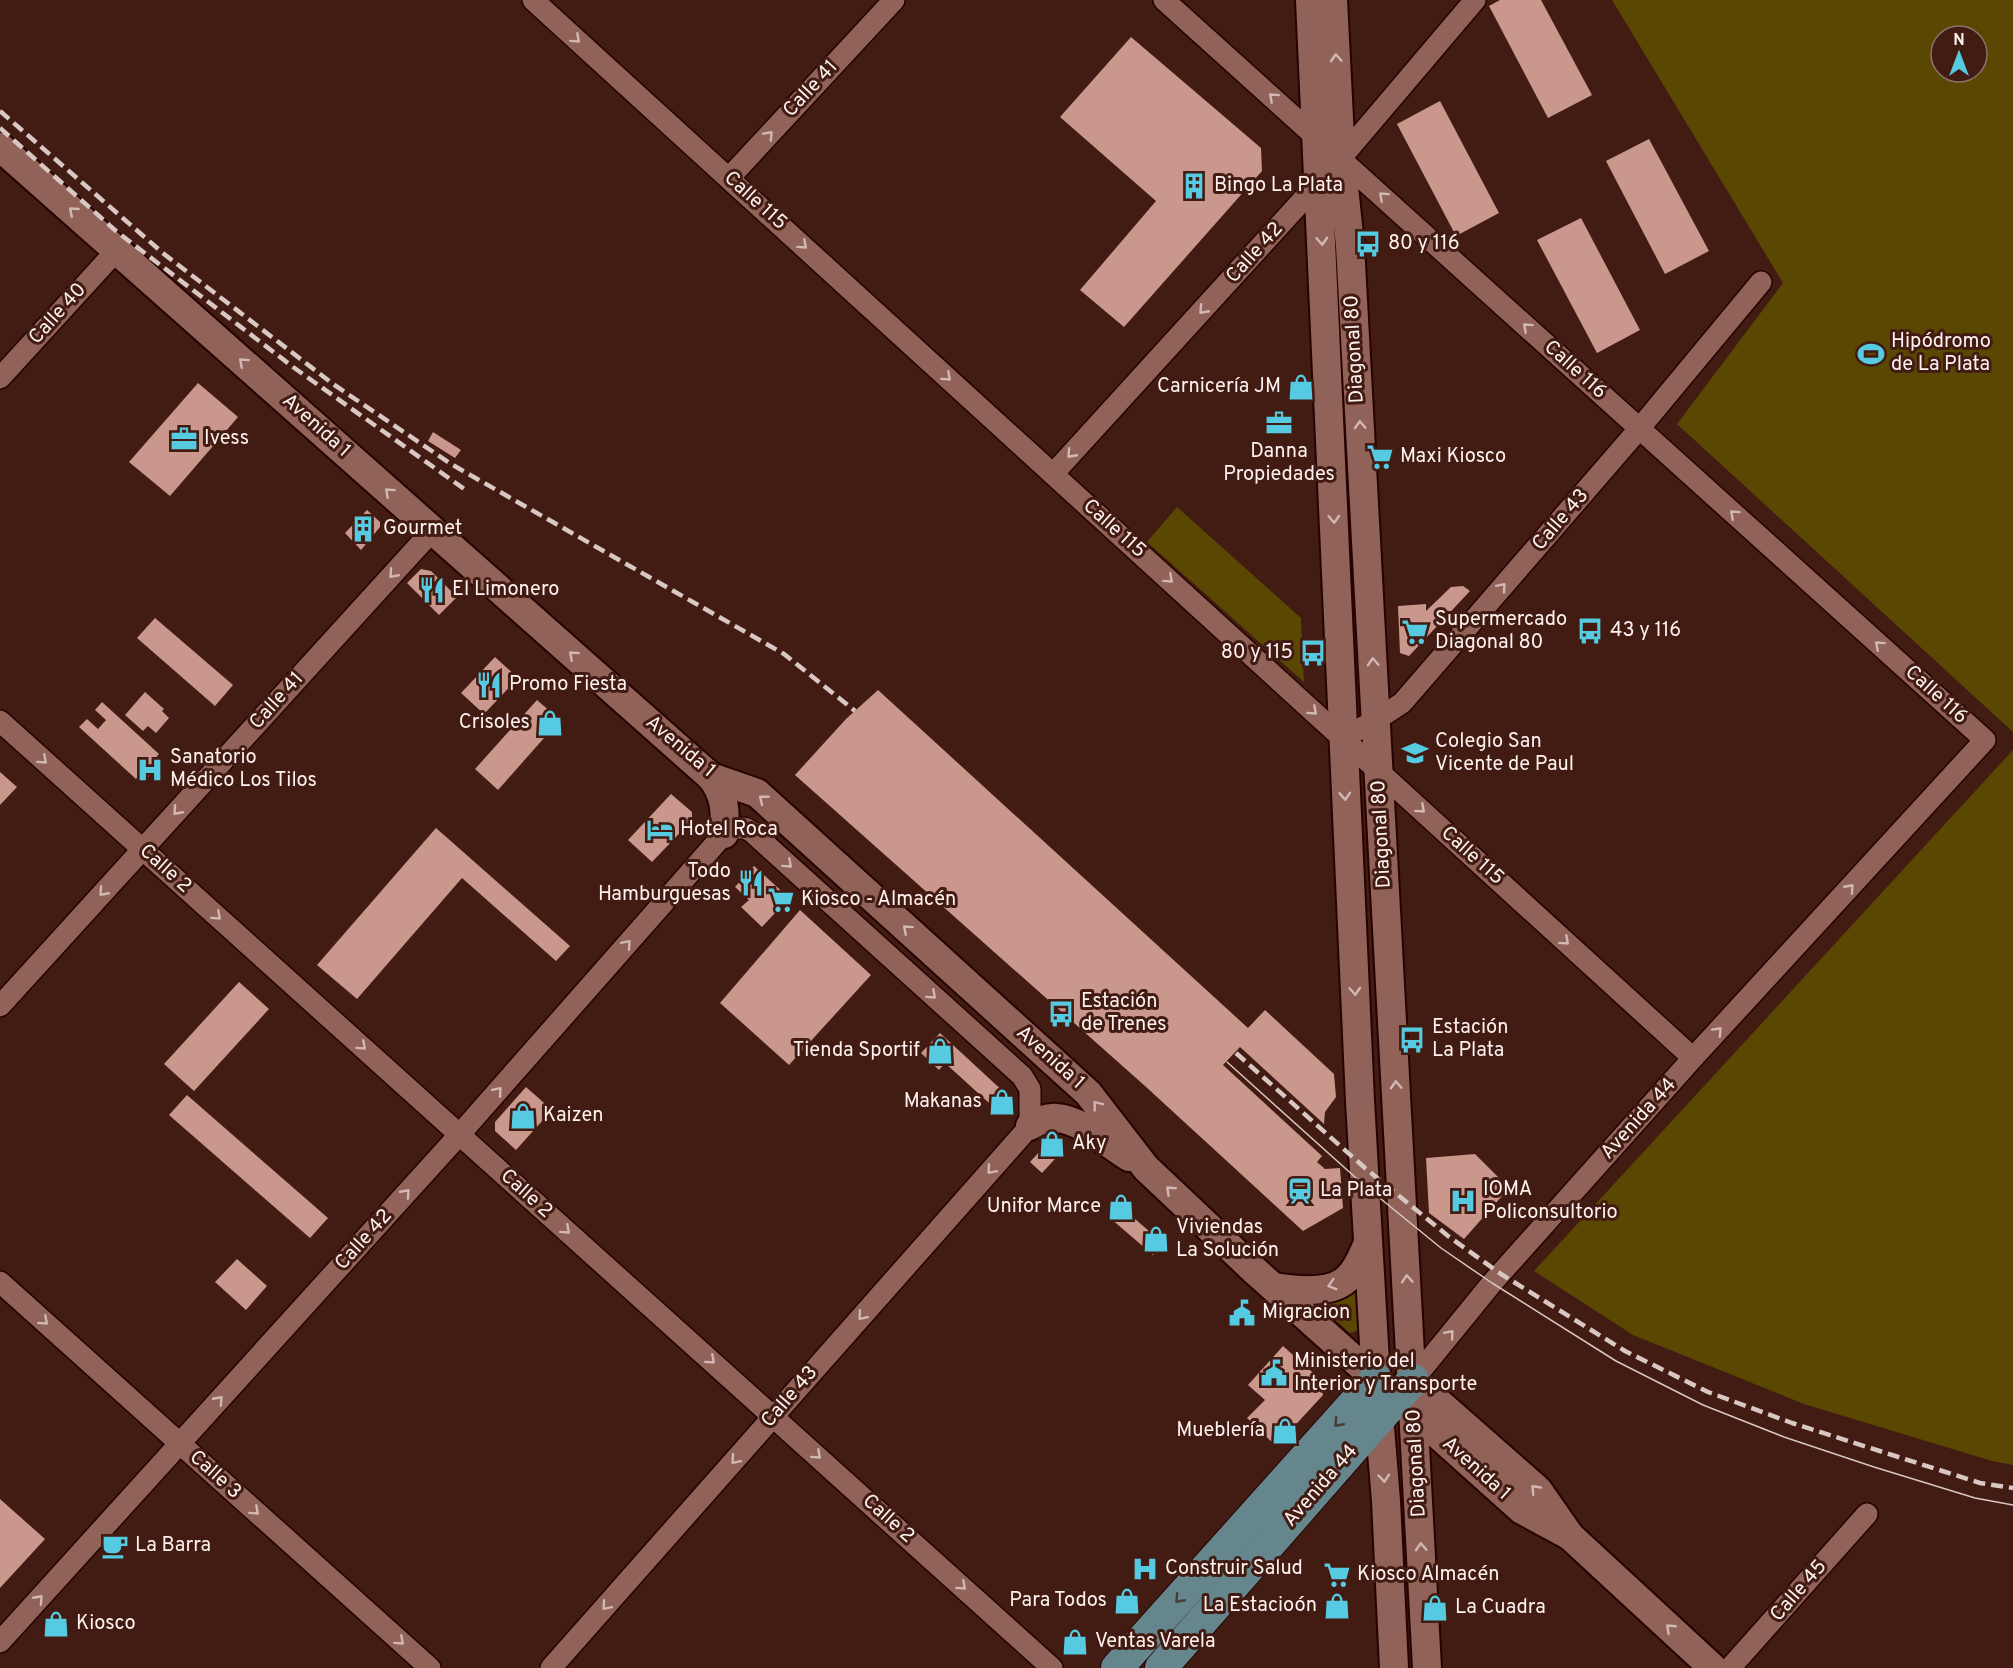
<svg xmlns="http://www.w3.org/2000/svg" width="2013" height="1668" font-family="Overpass,sans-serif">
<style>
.green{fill:#594702;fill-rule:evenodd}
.building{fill:#c9978c}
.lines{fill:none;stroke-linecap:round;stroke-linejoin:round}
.street-casing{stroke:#260301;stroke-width:24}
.secondary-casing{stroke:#260301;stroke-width:32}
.primary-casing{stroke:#260301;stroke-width:34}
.street{stroke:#906258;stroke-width:21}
.secondary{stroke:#906258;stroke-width:28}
.primary{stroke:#64868c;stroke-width:32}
.tram{stroke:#d8c7c3;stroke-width:1.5}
.rail{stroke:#d8c7c3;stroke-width:4.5;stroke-dasharray:12 6;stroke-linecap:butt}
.oneway{stroke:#d1b8b3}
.oneway2{stroke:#4c3b37}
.labels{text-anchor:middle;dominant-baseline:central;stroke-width:6;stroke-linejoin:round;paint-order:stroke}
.street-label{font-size:20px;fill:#fdf2ef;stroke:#421b13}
.poi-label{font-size:20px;fill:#fdf2ef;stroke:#421b13;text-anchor:start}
</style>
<rect width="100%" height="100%" fill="#421b13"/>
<g class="green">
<path d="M1612,0H2013V732L1677,424L1783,283ZM1941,36H1977V72H1941Z"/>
<polygon points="1177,507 1301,618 1304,682 1147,542"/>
<polygon points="2013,750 2013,1465 1992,1461 1804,1404 1633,1335 1534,1271"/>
<polygon points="1357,1286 1361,1325 1356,1331 1350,1333 1307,1294"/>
</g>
<g class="building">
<polygon points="1500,0 1541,0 1592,95 1548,118 1489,6"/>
<polygon points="1131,37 1261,148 1262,171 1124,327 1080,290 1156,201 1060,117"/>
<polygon points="1440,101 1499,213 1456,236 1397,124"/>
<polygon points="1649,139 1709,251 1665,274 1606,161"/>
<polygon points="1581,218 1640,330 1597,353 1537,240"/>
<polygon points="198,383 238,417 170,496 129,462"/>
<polygon points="433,432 461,450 455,458 428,441"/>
<polygon points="367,510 380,522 380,527 361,550 345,533"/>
<polygon points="421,569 431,571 457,597 439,615 407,583"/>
<polygon points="1463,586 1470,591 1409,656 1400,653 1398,606 1426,604 1426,611 1451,587"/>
<polygon points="155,618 233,685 215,706 137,638"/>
<polygon points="495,657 518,678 484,714 461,693"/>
<polygon points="878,690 1248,1028 1265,1010 1334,1074 1336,1097 1325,1112 1324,1124 1240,1047 1223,1065 1322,1156 1317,1162 1325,1169 1340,1168 1343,1208 1303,1231 1145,1086 795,775 846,719"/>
<polygon points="145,692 164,709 162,711 169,718 156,733 148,726 143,731 125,715"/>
<polygon points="537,700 560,720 498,790 475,769"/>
<polygon points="102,702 159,754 152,762 158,767 148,777 142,772 136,779 79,727 87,719 98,729 106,720 95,710"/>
<polygon points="0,772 17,787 0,805"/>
<polygon points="671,794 692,812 692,820 652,862 628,840"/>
<polygon points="436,828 570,946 556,961 462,878 357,999 317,965"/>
<polygon points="754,866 789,898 762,927 741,907 749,900 735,887"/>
<polygon points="800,910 871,975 789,1065 720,1003"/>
<polygon points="239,982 269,1009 194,1091 164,1064"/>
<polygon points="940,1033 1006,1094 1008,1102 999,1112 945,1063 939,1070 921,1053"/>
<polygon points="526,1087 552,1110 516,1150 495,1131 495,1122"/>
<polygon points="187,1095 328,1218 310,1238 169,1115"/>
<polygon points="1051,1139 1056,1140 1065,1148 1042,1173 1030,1162"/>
<polygon points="1475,1154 1509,1188 1464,1239 1429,1213 1426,1158"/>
<polygon points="1120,1206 1164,1244 1153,1255 1110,1218"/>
<polygon points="237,1259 267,1286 246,1310 215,1282"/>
<polygon points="1283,1346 1321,1380 1323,1395 1276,1446 1247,1418 1265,1400 1248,1385"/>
<polygon points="0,1499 45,1539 0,1588"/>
</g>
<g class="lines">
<g class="street-casing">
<g id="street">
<polyline points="533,0 1693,1058"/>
<polyline points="1164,0 1985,740 1693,1058 1492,1283 1413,1380"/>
<polyline points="729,178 894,0"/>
<polyline points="0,378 117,250"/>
<polyline points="1053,474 1341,158 1475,0"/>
<polyline points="0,721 1052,1668"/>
<polyline points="1343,738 1376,720 1402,703 1639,429 1761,282"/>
<polyline points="0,1006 433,530"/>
<polyline points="0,1282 430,1668"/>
<path d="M0,1642L460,1134L724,834C733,827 742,825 752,832L1022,1076L1030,1089V1126L551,1668"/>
<polyline points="1730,1668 1867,1514"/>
</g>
</g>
<g class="secondary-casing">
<g id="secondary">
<polyline points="1310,0 1360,1101 1376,1379 1386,1501 1394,1668"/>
<polyline points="1333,0 1341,158 1350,245 1427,1668"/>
<polyline points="0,147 711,777 757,793 1088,1093 1146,1168 1254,1270 1522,1510 1570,1536"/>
<path d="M711,777C725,795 726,812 724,834"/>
<path d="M1030,1126C1038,1121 1047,1117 1057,1118C1079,1119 1110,1145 1129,1157"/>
<path d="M1274,1287C1293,1290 1326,1294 1343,1282C1356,1273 1362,1256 1368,1243"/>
<polyline points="1413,1380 1538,1490 1570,1536 1713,1668"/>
</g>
</g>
<g class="primary-casing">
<g id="primary">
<polyline points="1117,1668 1376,1379"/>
<polyline points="1161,1668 1413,1380"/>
</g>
</g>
<use href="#street" class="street"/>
<use href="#secondary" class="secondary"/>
<use href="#primary" class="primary"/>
<polyline class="tram" points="1227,1062 1365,1186 1441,1248 1492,1283 1616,1361 1703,1405 1784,1437 1874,1467 1975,1498 2013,1505"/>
<g class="rail">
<polyline points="0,111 164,254 333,384 451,464 784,654 855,711"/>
<polyline points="0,128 116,231 293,367 467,491"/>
<polyline points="1236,1053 1365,1168 1448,1236 1501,1274 1625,1351 1708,1392 1792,1423 1980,1483 2013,1488"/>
</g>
</g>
<defs><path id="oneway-chevron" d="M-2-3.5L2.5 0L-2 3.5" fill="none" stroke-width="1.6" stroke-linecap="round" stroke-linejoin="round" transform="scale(1.5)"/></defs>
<g class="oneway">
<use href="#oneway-chevron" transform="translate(576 39) rotate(42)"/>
<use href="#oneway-chevron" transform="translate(1336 58) rotate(-93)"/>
<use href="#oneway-chevron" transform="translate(1273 97) rotate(-138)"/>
<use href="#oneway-chevron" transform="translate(769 135) rotate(-47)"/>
<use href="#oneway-chevron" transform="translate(1383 196) rotate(-138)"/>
<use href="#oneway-chevron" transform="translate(73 211) rotate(-139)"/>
<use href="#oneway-chevron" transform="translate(1322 241) rotate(87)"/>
<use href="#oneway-chevron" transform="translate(803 245) rotate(42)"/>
<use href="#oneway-chevron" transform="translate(1203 310) rotate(132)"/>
<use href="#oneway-chevron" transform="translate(1527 327) rotate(-138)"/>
<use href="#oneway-chevron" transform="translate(243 362) rotate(-138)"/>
<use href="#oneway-chevron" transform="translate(947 377) rotate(42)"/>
<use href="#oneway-chevron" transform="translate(1360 425) rotate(-93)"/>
<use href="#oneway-chevron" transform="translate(1071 454) rotate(132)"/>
<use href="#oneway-chevron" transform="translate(389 492) rotate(-138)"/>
<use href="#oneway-chevron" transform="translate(1734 514) rotate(-138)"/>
<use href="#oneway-chevron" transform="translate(1334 519) rotate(87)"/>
<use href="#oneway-chevron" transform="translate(393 574) rotate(132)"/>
<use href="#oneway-chevron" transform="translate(1169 579) rotate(42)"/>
<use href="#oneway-chevron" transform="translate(1502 587) rotate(-49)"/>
<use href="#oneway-chevron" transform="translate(1879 645) rotate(-138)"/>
<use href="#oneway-chevron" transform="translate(573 655) rotate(-138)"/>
<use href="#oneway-chevron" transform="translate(1373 662) rotate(-93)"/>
<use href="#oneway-chevron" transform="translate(1313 711) rotate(42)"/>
<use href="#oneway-chevron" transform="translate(43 760) rotate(42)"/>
<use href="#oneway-chevron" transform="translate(1345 796) rotate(87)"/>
<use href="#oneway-chevron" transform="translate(763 799) rotate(-141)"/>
<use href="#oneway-chevron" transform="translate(1421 809) rotate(42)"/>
<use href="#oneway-chevron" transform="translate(177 811) rotate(132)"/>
<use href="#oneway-chevron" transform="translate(788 864) rotate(42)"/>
<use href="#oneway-chevron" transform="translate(1850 888) rotate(-48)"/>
<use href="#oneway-chevron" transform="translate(103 892) rotate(132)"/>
<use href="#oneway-chevron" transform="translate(217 916) rotate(42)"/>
<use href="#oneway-chevron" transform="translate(907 929) rotate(-138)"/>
<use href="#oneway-chevron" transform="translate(1565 941) rotate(42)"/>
<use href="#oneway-chevron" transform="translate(627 944) rotate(-49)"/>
<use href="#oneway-chevron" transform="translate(1355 991) rotate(87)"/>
<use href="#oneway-chevron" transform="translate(932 995) rotate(42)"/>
<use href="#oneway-chevron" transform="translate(1718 1031) rotate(-47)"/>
<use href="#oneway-chevron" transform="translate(362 1046) rotate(42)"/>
<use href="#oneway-chevron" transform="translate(1396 1085) rotate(-93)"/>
<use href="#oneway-chevron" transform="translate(498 1091) rotate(-49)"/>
<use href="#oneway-chevron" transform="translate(1097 1105) rotate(-128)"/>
<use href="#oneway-chevron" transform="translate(991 1170) rotate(131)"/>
<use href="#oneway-chevron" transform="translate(1170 1190) rotate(-137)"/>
<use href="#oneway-chevron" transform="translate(406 1193) rotate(-48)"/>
<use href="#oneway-chevron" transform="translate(566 1230) rotate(42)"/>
<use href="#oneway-chevron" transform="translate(1407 1279) rotate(-94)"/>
<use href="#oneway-chevron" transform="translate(1332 1285) rotate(163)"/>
<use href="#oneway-chevron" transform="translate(862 1316) rotate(131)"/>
<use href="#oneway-chevron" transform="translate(44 1321) rotate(42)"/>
<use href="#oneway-chevron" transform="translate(1450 1334) rotate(-50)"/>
<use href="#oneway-chevron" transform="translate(711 1360) rotate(42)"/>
<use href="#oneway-chevron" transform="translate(219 1400) rotate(-48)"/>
<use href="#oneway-chevron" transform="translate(817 1455) rotate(42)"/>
<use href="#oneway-chevron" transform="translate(735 1460) rotate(131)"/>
<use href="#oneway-chevron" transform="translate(1384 1478) rotate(85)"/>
<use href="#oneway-chevron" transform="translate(1535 1489) rotate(-134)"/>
<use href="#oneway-chevron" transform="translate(255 1511) rotate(42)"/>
<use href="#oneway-chevron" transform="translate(1421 1547) rotate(-93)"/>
<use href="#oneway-chevron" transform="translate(962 1586) rotate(42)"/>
<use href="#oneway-chevron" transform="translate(39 1599) rotate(-48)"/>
<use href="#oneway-chevron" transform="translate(606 1606) rotate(131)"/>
<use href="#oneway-chevron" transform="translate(1670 1628) rotate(-137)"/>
<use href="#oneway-chevron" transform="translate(400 1641) rotate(42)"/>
</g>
<g class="oneway2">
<use href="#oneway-chevron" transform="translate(1338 1423) rotate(132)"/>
<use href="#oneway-chevron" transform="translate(1179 1599) rotate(132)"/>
</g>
<defs>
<g id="building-bare" transform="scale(2.07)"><path d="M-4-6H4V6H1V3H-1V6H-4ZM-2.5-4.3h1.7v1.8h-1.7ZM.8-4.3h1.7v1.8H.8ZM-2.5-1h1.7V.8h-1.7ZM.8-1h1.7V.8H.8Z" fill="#55cae0" stroke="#421b13" stroke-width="2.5" paint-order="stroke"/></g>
<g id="bus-bare" transform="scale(2.07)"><path d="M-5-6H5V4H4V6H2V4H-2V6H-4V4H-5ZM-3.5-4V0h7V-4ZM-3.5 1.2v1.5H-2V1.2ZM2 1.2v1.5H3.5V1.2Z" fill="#55cae0" stroke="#421b13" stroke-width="2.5" paint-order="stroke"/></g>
<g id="stadium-bare" transform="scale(2.07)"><path d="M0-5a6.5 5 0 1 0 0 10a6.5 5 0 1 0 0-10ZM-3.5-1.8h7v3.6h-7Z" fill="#55cae0" stroke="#421b13" stroke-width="2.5" paint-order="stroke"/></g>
<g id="shop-bare" transform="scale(2.07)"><path d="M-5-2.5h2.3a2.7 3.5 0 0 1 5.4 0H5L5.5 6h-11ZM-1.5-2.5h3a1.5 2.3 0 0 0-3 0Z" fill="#55cae0" stroke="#421b13" stroke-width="2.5" paint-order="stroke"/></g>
<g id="office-bare" transform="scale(2.07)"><path d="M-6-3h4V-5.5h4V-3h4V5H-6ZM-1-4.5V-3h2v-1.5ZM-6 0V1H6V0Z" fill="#55cae0" stroke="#421b13" stroke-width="2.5" paint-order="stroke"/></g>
<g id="supermarket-bare" transform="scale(2.07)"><path d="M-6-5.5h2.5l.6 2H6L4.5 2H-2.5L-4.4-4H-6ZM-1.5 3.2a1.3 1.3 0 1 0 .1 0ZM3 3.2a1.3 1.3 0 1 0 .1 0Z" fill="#55cae0" stroke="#421b13" stroke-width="2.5" paint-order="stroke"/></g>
<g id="restaurant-bare" transform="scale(2.07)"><path d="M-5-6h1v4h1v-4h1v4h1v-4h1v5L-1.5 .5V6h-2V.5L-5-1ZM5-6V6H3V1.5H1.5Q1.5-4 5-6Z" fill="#55cae0" stroke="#421b13" stroke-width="2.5" paint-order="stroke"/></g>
<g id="school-bare" transform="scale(2.07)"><path d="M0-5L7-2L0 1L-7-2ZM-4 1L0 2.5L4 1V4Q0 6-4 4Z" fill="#55cae0" stroke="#421b13" stroke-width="2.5" paint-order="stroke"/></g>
<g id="hospital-bare" transform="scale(2.07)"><path d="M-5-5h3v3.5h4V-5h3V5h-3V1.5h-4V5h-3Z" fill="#55cae0" stroke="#421b13" stroke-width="2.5" paint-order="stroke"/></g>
<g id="hotel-bare" transform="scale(2.07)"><path d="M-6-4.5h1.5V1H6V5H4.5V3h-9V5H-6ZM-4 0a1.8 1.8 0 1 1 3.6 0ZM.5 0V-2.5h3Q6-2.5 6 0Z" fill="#55cae0" stroke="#421b13" stroke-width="2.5" paint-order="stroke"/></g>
<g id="station-bare" transform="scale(2.07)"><path d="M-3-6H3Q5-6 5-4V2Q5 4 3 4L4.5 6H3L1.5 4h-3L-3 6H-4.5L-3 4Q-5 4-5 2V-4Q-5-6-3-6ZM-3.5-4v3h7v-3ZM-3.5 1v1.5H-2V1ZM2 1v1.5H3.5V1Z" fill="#55cae0" stroke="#421b13" stroke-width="2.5" paint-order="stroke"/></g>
<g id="civic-bare" transform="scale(2.07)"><path d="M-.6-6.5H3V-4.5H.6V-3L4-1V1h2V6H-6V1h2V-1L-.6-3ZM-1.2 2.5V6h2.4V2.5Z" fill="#55cae0" stroke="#421b13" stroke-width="2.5" paint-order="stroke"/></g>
<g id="cafe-bare" transform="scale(2.07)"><path d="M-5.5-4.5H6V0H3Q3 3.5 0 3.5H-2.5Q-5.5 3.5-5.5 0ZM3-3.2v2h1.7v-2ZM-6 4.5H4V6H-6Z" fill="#55cae0" stroke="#421b13" stroke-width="2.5" paint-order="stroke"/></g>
</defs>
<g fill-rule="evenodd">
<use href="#building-bare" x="1194" y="186"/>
<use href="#bus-bare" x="1368" y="244"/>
<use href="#stadium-bare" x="1871" y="354"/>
<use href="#shop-bare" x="1301" y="387"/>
<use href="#office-bare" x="1279" y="423"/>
<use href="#office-bare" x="184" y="439"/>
<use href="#supermarket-bare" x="1380" y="457"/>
<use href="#building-bare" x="363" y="529"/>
<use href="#restaurant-bare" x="432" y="590"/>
<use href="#bus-bare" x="1590" y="631"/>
<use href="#supermarket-bare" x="1415" y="632"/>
<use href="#bus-bare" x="1313" y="653"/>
<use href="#restaurant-bare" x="489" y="685"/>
<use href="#shop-bare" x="550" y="723"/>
<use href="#school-bare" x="1415" y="753"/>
<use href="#hospital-bare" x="150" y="770"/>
<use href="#hotel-bare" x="660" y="830"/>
<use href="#restaurant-bare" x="751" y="883"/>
<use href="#supermarket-bare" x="781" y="900"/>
<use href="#bus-bare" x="1061" y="1014"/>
<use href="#bus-bare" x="1412" y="1040"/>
<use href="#shop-bare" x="940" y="1051"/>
<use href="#shop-bare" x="1002" y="1102"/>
<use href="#shop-bare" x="523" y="1116"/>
<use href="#shop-bare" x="1052" y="1144"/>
<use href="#station-bare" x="1300" y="1191"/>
<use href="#hospital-bare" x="1463" y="1201"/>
<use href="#shop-bare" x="1121" y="1207"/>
<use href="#shop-bare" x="1156" y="1239"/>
<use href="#civic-bare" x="1242" y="1313"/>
<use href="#civic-bare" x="1274" y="1373"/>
<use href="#shop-bare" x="1285" y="1431"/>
<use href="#cafe-bare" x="115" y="1546"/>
<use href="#hospital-bare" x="1145" y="1569"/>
<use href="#supermarket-bare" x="1337" y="1575"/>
<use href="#shop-bare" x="1127" y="1601"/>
<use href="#shop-bare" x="1337" y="1606"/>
<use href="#shop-bare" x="1435" y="1608"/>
<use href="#shop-bare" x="56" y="1624"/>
<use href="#shop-bare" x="1075" y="1642"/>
</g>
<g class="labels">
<g class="street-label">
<text transform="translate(811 89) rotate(-47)">Calle 41</text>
<text transform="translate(755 201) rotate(42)">Calle 115</text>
<text transform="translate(1255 253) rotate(-48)">Calle 42</text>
<text transform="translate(58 314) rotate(-48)">Calle 40</text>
<text transform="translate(1355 349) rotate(-93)">Diagonal 80</text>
<text transform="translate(1575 370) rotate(42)">Calle 116</text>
<text transform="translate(316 426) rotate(42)">Avenida 1</text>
<text transform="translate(1561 520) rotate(-49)">Calle 43</text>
<text transform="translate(1114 529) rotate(42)">Calle 115</text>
<text transform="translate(1936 695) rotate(42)">Calle 116</text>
<text transform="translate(277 701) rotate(-48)">Calle 41</text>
<text transform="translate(680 747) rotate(40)">Avenida 1</text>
<text transform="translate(1382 834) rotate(-93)">Diagonal 80</text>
<text transform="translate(1472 856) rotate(42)">Calle 115</text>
<text transform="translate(165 869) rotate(42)">Calle 2</text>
<text transform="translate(1050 1058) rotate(42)">Avenida 1</text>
<text transform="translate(1639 1119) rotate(-48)">Avenida 44</text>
<text transform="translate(526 1194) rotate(42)">Calle 2</text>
<text transform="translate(364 1240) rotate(-48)">Calle 42</text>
<text transform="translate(790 1397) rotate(-49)">Calle 43</text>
<text transform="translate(1417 1463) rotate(-93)">Diagonal 80</text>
<text transform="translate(1476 1469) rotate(42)">Avenida 1</text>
<text transform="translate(215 1475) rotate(42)">Calle 3</text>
<text transform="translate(1321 1486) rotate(-49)">Avenida 44</text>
<text transform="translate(888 1519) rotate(42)">Calle 2</text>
<text transform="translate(1799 1591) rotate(-49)">Calle 45</text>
</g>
<g class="poi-label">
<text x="1214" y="186">Bingo La Plata</text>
<text x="1388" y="244">80 y 116</text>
<text x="1891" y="342">Hipódromo<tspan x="1891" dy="23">de La Plata</tspan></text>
<text x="1281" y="387" text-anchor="end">Carnicería JM</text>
<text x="204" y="439">Ivess</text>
<text x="1279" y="452" text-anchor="middle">Danna<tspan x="1279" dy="23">Propiedades</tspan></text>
<text x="1400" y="457">Maxi Kiosco</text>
<text x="383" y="529">Gourmet</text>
<text x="452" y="590">El Limonero</text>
<text x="1435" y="620">Supermercado<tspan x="1435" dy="23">Diagonal 80</tspan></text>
<text x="1610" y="631">43 y 116</text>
<text x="1293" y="653" text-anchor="end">80 y 115</text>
<text x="509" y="685">Promo Fiesta</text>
<text x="530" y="723" text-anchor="end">Crisoles</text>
<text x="1435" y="742">Colegio San<tspan x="1435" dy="23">Vicente de Paul</tspan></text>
<text x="170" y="758">Sanatorio<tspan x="170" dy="23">Médico Los Tilos</tspan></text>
<text x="680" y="830">Hotel Roca</text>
<text x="731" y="872" text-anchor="end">Todo<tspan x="731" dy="23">Hamburguesas</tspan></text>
<text x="801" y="900">Kiosco - Almacén</text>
<text x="1081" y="1002">Estación<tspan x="1081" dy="23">de Trenes</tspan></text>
<text x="1432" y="1028">Estación<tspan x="1432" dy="23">La Plata</tspan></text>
<text x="920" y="1051" text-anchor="end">Tienda Sportif</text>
<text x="982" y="1102" text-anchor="end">Makanas</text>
<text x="543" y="1116">Kaizen</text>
<text x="1072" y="1144">Aky</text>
<text x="1483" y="1190">IOMA<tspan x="1483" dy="23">Policonsultorio</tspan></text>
<text x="1320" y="1191">La Plata</text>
<text x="1101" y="1207" text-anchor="end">Unifor Marce</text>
<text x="1176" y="1228">Viviendas<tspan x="1176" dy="23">La Solución</tspan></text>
<text x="1262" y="1313">Migracion</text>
<text x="1294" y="1362">Ministerio del<tspan x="1294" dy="23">Interior y Transporte</tspan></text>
<text x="1265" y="1431" text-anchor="end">Mueblería</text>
<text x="135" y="1546">La Barra</text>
<text x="1165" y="1569">Construir Salud</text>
<text x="1357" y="1575">Kiosco Almacén</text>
<text x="1107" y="1601" text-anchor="end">Para Todos</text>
<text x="1317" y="1606" text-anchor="end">La Estacioón</text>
<text x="1455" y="1608">La Cuadra</text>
<text x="76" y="1624">Kiosco</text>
<text x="1095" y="1642">Ventas Varela</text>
</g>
</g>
<g transform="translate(1959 54)"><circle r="28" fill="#421b13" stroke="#8d716b" stroke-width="1.5"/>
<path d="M0-4.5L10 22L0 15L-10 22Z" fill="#55cae0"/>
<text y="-9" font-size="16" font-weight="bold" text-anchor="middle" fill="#fdf2ef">N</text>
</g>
</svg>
